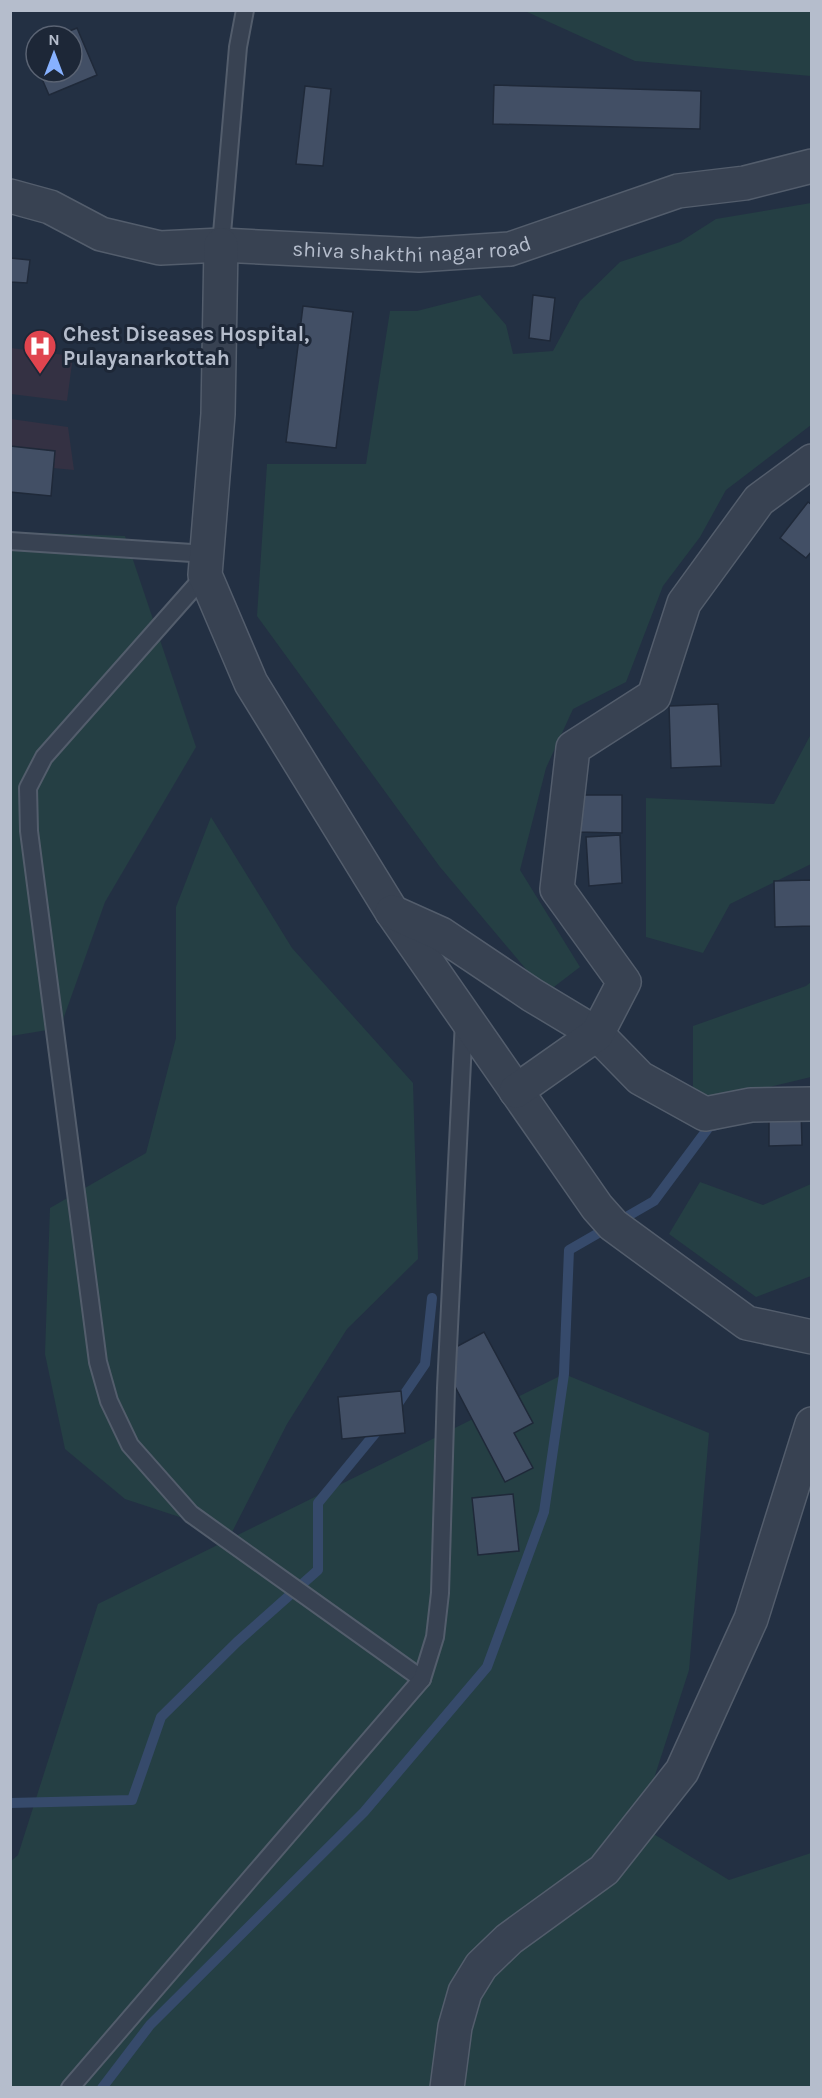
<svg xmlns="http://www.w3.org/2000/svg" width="822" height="2098" font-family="Karla,sans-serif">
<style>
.medical{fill:#343143}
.green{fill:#253f44}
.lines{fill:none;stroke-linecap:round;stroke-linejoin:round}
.stream{stroke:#364a6b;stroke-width:10}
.building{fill:#424f65;stroke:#1f2939;stroke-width:1.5}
.lane-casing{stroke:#535d6c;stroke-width:20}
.street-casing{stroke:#535d6c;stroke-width:36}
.lane{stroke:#384252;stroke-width:16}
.street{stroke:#384252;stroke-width:33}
.labels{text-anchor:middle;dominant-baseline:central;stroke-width:6;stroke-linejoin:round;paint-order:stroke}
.street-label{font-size:21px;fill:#b5bdcc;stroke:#1d2737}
.poi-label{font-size:21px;font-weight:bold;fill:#b5bdcc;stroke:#1d2737;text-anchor:start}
</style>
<rect width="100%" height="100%" fill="#233043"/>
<g class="medical">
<polygon points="11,348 73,356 67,401 11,394"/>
<polygon points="11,419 68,427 74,470 11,464"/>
</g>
<g class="green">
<polygon points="525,11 811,11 811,76 635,61"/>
<polygon points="811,203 811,425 726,490 700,537 663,586 626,682 573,709 546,768 520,870 580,967 546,993 440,867 257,616 267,464 366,464 390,311 417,311 480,295 506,325 513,354 553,351 580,301 620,262 680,242 716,219"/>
<polygon points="11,532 125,536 196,747 105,902 60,1028 11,1036"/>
<polygon points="811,734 811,864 730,904 703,953 646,937 646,798 774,804"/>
<polygon points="211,817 292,948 413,1083 418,1259 347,1329 287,1424 231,1534 125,1499 65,1449 45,1354 50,1208 146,1153 176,1038 176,907"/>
<polygon points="811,982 811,1077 693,1105 693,1026 806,986"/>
<polygon points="700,1182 763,1205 811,1184 811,1276 756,1297 669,1234"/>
<polygon points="564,1374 709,1433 689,1670 639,1825 729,1880 811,1853 811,2087 11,2087 10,1862 18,1855 98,1604"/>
</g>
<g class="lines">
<g class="stream">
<polyline points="395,1408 425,1364 432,1298"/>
<polyline points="10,1803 132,1800 161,1717 237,1642 318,1570 318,1503 382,1425"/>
<polyline points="102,2088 150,2025 364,1812 487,1667 544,1512 564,1374 569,1250 654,1201 709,1127 717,1125"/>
</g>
</g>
<g class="building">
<polygon points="77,28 97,75 49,95 39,72 72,72 72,36 57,36"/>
<polygon points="36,45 36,64 29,48"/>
<polygon points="494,85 701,91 700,129 493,124"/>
<polygon points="305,86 331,89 323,166 296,164"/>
<polygon points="10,258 30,260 27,283 10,282"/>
<polygon points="533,295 555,298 550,341 529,338"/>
<polygon points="303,306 353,312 336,448 286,442"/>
<polygon points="10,446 55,451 51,496 10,492"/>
<polygon points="808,502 812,505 812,551 806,558 780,538"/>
<polygon points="718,704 721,766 671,768 669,706"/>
<polygon points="577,795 622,795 622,833 576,832"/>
<polygon points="620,835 622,883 589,886 586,837"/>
<polygon points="812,880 812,926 775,927 774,881"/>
<polygon points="769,1110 801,1110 802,1145 769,1146"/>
<polygon points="484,1332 533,1423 514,1433 533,1468 505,1482 439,1356"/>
<polygon points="401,1391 405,1433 342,1439 338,1397"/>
<polygon points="513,1494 519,1551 478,1555 472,1498"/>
</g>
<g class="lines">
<g class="lane-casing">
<g id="lane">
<polyline points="221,245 238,47 245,10"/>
<polyline points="10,541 207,554"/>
<polyline points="205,575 44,757 28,788 29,831 98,1362 109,1401 130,1445 191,1514 422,1679"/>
<polyline points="70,2088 422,1679 435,1637 440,1593 446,1388 464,1021"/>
</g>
</g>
<g class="street-casing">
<g id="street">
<path id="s1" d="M10,196L50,207L101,234L160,248L221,245L419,255L510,249L678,191L745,183L812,166"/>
<polyline points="221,245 218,414 205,575 251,683 392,912 597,1207 613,1225 747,1323 812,1337"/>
<polyline points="392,912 441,934 532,995 597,1034 640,1078 705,1114 751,1105 812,1104"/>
<polyline points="516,1091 597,1034 624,982 557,889 573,748 654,696 684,603 759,500 812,461"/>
<polyline points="447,2088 455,2027 465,1992 481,1966 509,1939 604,1870 682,1771 751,1619 812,1424"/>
</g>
</g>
<use href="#lane" class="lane"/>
<use href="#street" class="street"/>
</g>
<defs>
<g id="hospital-pin" transform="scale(1.725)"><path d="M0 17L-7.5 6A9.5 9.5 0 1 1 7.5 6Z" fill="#e0444e" stroke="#1d2737"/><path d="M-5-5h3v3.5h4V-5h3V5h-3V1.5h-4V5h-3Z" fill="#fff"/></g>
</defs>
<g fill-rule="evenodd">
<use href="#hospital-pin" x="40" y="346"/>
</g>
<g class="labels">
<g class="street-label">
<text stroke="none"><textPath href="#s1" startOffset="412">shiva shakthi nagar road</textPath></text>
</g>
<g class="poi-label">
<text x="63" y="334">Chest Diseases Hospital,<tspan x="63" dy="24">Pulayanarkottah</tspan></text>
</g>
</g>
<rect width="822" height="2098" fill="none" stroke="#b5bdcc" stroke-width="24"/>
<g transform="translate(54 54)"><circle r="28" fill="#1d2737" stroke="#5a6373" stroke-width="1.5"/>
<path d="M0-4.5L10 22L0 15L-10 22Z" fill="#87b1ff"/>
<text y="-9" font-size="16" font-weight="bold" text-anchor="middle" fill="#b5bdcc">N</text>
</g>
</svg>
